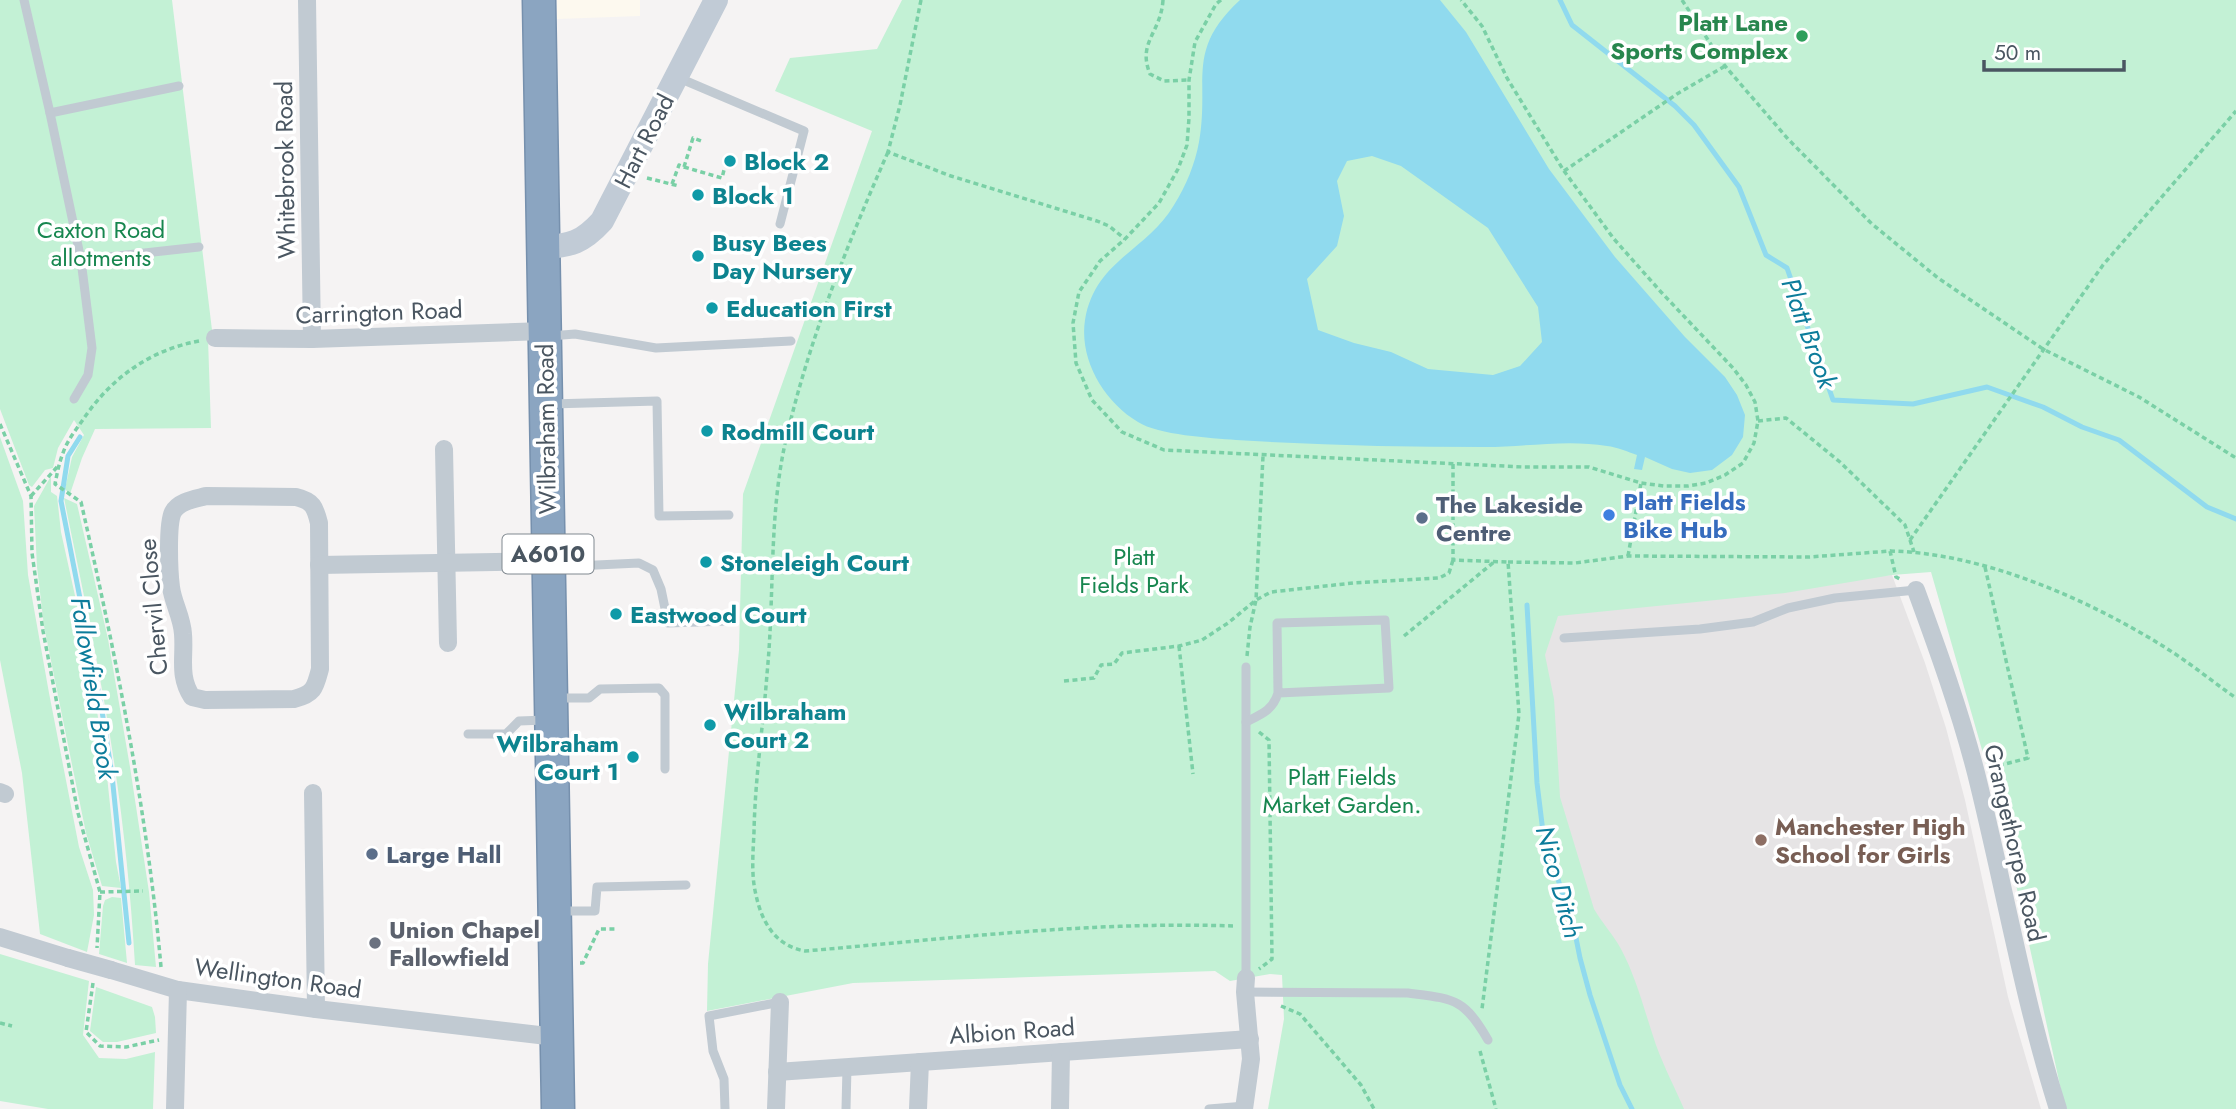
<svg xmlns="http://www.w3.org/2000/svg" width="2236" height="1109" font-family="Jost,sans-serif">
<style>
.commercial{fill:#fdf9ef}
.education{fill:#e6e4e5}
.green{fill:#c3f1d5}
.water{fill:#90daee;fill-rule:evenodd}
.lines{fill:none;stroke-linecap:round;stroke-linejoin:round}
.stream{stroke:#90daee;stroke-width:5}
.highway-casing{stroke:#7690ad;stroke-width:35}
.path{stroke:#7ad0a6;stroke-width:3.5;stroke-dasharray:5 3.5;stroke-linecap:butt}
.lane{stroke:#c1cad2;stroke-width:9}
.street{stroke:#c1cad2;stroke-width:18}
.secondary{stroke:#c1cbd6;stroke-width:24}
.highway{stroke:#8ba5c1;stroke-width:32}
.street-bridge{stroke:#c1cad2;stroke-width:18}
.leisure-dot{fill:#2e9e5b;stroke:#fff;stroke-width:2.5}
.culture-dot{fill:#0f9aa8;stroke:#fff;stroke-width:2.5}
.shop-dot{fill:#3f7fe0;stroke:#fff;stroke-width:2.5}
.service-dot{fill:#5c6f8a;stroke:#fff;stroke-width:2.5}
.education-dot{fill:#8d6e63;stroke:#fff;stroke-width:2.5}
.worship-dot{fill:#6b7280;stroke:#fff;stroke-width:2.5}
.labels{text-anchor:middle;dominant-baseline:central;stroke-width:7;stroke-linejoin:round;paint-order:stroke}
.shield{fill:#fff;stroke:#808990;stroke-width:2}
.shield-label{font-size:23px;font-weight:bold;fill:#4a5661}
.leisure-label{font-size:24px;font-weight:bold;fill:#27864d;stroke:#fff;text-anchor:end}
.street-label{font-size:24px;fill:#4a5661;stroke:#fff}
.culture-label{font-size:24px;font-weight:bold;fill:#0d838f;stroke:#fff;text-anchor:start}
.park-label{font-size:24px;fill:#17864f;stroke:#fff}
.shop-label{font-size:24px;font-weight:bold;fill:#366cbe;stroke:#fff;text-anchor:start}
.service-label{font-size:24px;font-weight:bold;fill:#4e5e75;stroke:#fff;text-anchor:start}
.education-label{font-size:24px;font-weight:bold;fill:#785e54;stroke:#fff;text-anchor:start}
.worship-label{font-size:24px;font-weight:bold;fill:#5b616d;stroke:#fff;text-anchor:start}
.water-label{font-size:26px;font-style:italic;fill:#0c7c9b;stroke:#fff}
</style>
<rect width="100%" height="100%" fill="#f5f3f3"/>
<polygon class="commercial" points="557,0 640,0 640,16 557,19"/>
<polygon class="education" points="1892,575 1925,663 1946,728 1965,800 2008,997 2041,1109 1635,1109 1581,954 1528,602"/>
<g class="green">
<polygon points="0,0 172,0 212,330 208,339 211,428 95,429 82,458 70,494 65,489 72,457 84,435 74,420 58,448 53,468 45,470 32,487 29,485 0,409"/>
<path d="M902,0H2236V1109H2067L2063,1099L2001,816L1931,572L1892,575L1785,593L1558,616L1545,655L1554,699L1560,797L1594,909C1602,923 1613,934 1621,949C1637,979 1645,1013 1656,1045C1664,1067 1675,1088 1684,1109H1268L1284,1019L1282,975L1270,974L1230,981L1215,971L853,983L707,1011L708,964L739,650L743,494L872,131L775,91L790,58L877,49Z"/>
<polygon points="0,437 23,501 28,575 49,693 79,847 93,890 94,915 87,952 40,934 22,773 0,660"/>
<polygon points="51,476 51,492 57,496 61,532 83,632 105,757 116,862 121,888 102,886 86,833 68,745 44,626 37,567 34,506"/>
<path d="M64,498L77,504L108,639L130,767L149,892L156,967L135,965C130,878 120,792 105,706C93,637 78,567 64,498Z"/>
<polygon points="112,897 121,898 127,963 99,954 103,906 105,900"/>
<polygon points="0,954 89,981 83,1035 99,1058 126,1059 155,1052 153,1109 48,1109 0,1101"/>
<polygon points="96,987 152,1007 155,1017 156,1033 117,1042 103,1042 90,1031"/>
</g>
<path class="water" d="M1240,0H1440L1466,32L1549,169L1615,257L1685,337L1725,377L1737,395L1745,415L1743,437L1732,455L1712,470L1690,473L1672,469L1645,457L1642,470L1634,469L1637,455C1628,452 1617,447 1607,446C1567,439 1525,447 1485,447C1402,447 1319,445 1236,440C1211,438 1158,435 1138,422C1104,402 1079,360 1085,320C1095,260 1147,251 1174,205C1186,186 1195,164 1199,142C1210,79 1185,51 1240,0ZM1372,156L1401,166L1488,228L1538,307L1542,342L1520,366L1493,375L1428,369L1391,352L1354,343L1318,330L1307,279L1337,246L1344,216L1337,181L1347,161Z"/>
<g class="lines">
<g class="stream">
<polyline points="1560,0 1572,25 1675,106 1694,125 1739,187 1766,255 1787,268 1833,400 1913,404 1987,387 2043,407 2082,427 2119,440 2207,507 2236,519"/>
<polyline points="80,437 68,456 61,501 102,711 112,775 129,943"/>
<polyline points="1527,605 1537,783 1543,832 1575,933 1580,958 1590,995 1620,1085 1632,1109"/>
</g>
<g class="highway-casing">
<polyline id="highway" points="539,0 558,1109"/>
</g>
<g class="path">
<polyline points="921,0 900,105 888,152 951,176 1097,221 1109,226 1125,239"/>
<path d="M1163,0C1161,33 1137,42 1150,74L1164,81L1189,80"/>
<polyline points="1221,0 1216,4 1195,42 1189,80 1189,118 1187,145 1178,169 1159,203 1125,239 1100,261 1079,292 1073,323 1076,363 1092,400 1122,432 1164,450 1524,467 1589,467 1641,483 1664,486 1688,486 1706,483 1725,475 1743,463 1754,443 1758,421 1755,402 1746,385 1733,368 1661,292 1614,239 1564,171 1507,78 1482,26 1461,0"/>
<polyline points="1682,0 1725,66 1788,139 1872,224 1938,278 2043,349 2139,397 2236,458"/>
<path d="M888,152C848,243 811,335 788,431C768,510 775,593 767,674C763,727 755,779 754,832C753,853 751,875 756,895C762,923 776,946 805,951C947,939 1090,921 1233,926"/>
<polyline points="684,167 722,178 724,170"/>
<polyline points="1564,171 1677,94 1725,66"/>
<polyline points="647,178 679,186"/>
<polyline points="672,184 679,165 684,167 693,138 701,141"/>
<polyline points="1758,421 1786,418 1840,462 1905,525 1914,552"/>
<polyline points="0,424 31,496 32,553 43,631 78,813 100,892 97,948"/>
<polyline points="1453,464 1453,560 1508,562 1519,714 1482,1009"/>
<polyline points="31,496 58,466"/>
<polyline points="1910,540 2103,265 2236,111"/>
<path d="M1890,551C1983,553 2088,599 2166,648C2190,663 2213,682 2236,698"/>
<polyline points="1628,556 1641,483"/>
<polyline points="1508,562 1575,563 1628,556 1809,557 1890,551 1896,577 1900,579"/>
<polyline points="1985,567 2028,758 1990,768"/>
<polyline points="1404,636 1494,562"/>
<polyline points="1179,646 1193,774"/>
<polyline points="1247,656 1250,627 1256,600 1263,456"/>
<polyline points="1064,681 1094,678 1101,665 1114,664 1122,653 1179,646 1202,640 1228,623 1256,600 1271,592 1353,583 1439,578 1449,573 1453,560"/>
<polyline points="1259,732 1269,740 1272,959 1259,969"/>
<polyline points="100,892 143,891"/>
<polyline points="580,963 583,963 599,929 615,929"/>
<path d="M161,967C147,810 116,656 81,502L55,484C57,474 59,463 63,453C67,441 75,431 82,421C110,379 149,350 199,341"/>
<polyline points="93,983 86,1032 100,1046 126,1047 159,1040"/>
<polyline points="1281,1006 1300,1014 1361,1085 1374,1109"/>
<polyline points="0,1023 12,1026"/>
<polyline points="1480,1051 1496,1109"/>
</g>
<g class="lane">
<polyline points="24,0 50,113 179,86"/>
<polyline points="679,78 804,131 780,224"/>
<polyline points="50,113 81,260 199,247"/>
<polyline points="550,336 575,334 656,348 791,341"/>
<polyline points="74,399 88,375 92,348 81,260"/>
<polyline points="551,404 657,401 659,516 729,515"/>
<polyline points="554,567 639,563 653,570 661,589 668,623 728,621"/>
<polyline points="1564,638 1700,629 1753,622 1788,608 1835,598 1916,590"/>
<polyline points="1246,667 1246,978"/>
<polyline points="556,698 589,698 600,689 659,688 665,695 665,769"/>
<path d="M1246,722C1262,714 1273,710 1278,693L1277,623L1385,620L1389,688L1278,693"/>
<polyline points="468,734 506,734 519,721 546,720"/>
<polyline points="560,911 595,911 597,887 686,885"/>
<path d="M1245,992L1408,993C1454,999 1464,998 1488,1040"/>
<polyline points="725,1109 724,1079 713,1051 709,1016 780,1002"/>
<polyline points="846,1109 847,1067"/>
<polyline points="1209,1109 1245,1106"/>
</g>
<g class="street">
<polyline points="307,0 312,339"/>
<polyline points="215,338 312,339 544,331"/>
<polyline points="444,449 448,643"/>
<path d="M206,496L296,497C313,501 315,507 319,523L320,669C315,688 314,694 294,699L205,700L192,697C178,676 185,657 183,634C182,617 173,603 171,587C169,572 167,524 173,512C179,501 195,499 206,496Z"/>
<polyline points="319,565 548,561"/>
<path d="M1916,590C1938,650 1960,711 1976,773C2004,885 2023,998 2058,1109"/>
<polyline points="0,792 5,794"/>
<polyline points="313,793 316,1009"/>
<polyline points="0,937 68,958"/>
<polyline points="111,970 178,990 316,1009 556,1037"/>
<polyline points="777,1072 1250,1039"/>
<polyline points="175,1109 178,990"/>
<polyline points="776,1109 780,1002"/>
<polyline points="918,1109 920,1062"/>
<polyline points="1060,1109 1061,1052"/>
<polyline points="1244,1109 1251,1059 1245,992 1246,978"/>
</g>
<path class="secondary" d="M543,248C571,245 582,243 602,221L716,0"/>
<use href="#highway" class="highway"/>
<polyline class="street-bridge" points="68,958 111,970"/>
</g>
<circle class="leisure-dot" cx="1802" cy="36" r="7"/>
<g class="culture-dot">
<circle cx="730" cy="161" r="7"/>
<circle cx="698" cy="195" r="7"/>
<circle cx="698" cy="256" r="7"/>
<circle cx="712" cy="308" r="7"/>
<circle cx="707" cy="431" r="7"/>
<circle cx="706" cy="562" r="7"/>
<circle cx="616" cy="614" r="7"/>
<circle cx="710" cy="725" r="7"/>
<circle cx="633" cy="757" r="7"/>
</g>
<circle class="shop-dot" cx="1609" cy="515" r="7"/>
<g class="service-dot">
<circle cx="1422" cy="518" r="7"/>
<circle cx="372" cy="854" r="7"/>
</g>
<circle class="education-dot" cx="1761" cy="840" r="7"/>
<circle class="worship-dot" cx="375" cy="943" r="7"/>
<g class="labels">
<rect class="shield" x="502.5" y="534.5" width="91" height="39" rx="5"/>
<g class="shield-label">
<text x="548" y="554">A6010</text>
</g>
<g class="leisure-label">
<text x="1788" y="22">Platt Lane<tspan x="1788" dy="28">Sports Complex</tspan></text>
</g>
<g class="street-label">
<text transform="translate(644 141) rotate(-63)">Hart Road</text>
<text transform="translate(285 170) rotate(-91)">Whitebrook Road</text>
<text transform="translate(379 312) rotate(-2)">Carrington Road</text>
<text transform="translate(546 429) rotate(-91)">Wilbraham Road</text>
<text transform="translate(153 607) rotate(-95)">Chervil Close</text>
<text transform="translate(2015 843) rotate(77)">Grangethorpe Road</text>
<text transform="translate(278 978) rotate(8)">Wellington Road</text>
<text transform="translate(1012 1031) rotate(-4)">Albion Road</text>
</g>
<g class="culture-label">
<text x="744" y="161">Block 2</text>
<text x="712" y="195">Block 1</text>
<text x="712" y="242">Busy Bees<tspan x="712" dy="28">Day Nursery</tspan></text>
<text x="726" y="308">Education First</text>
<text x="721" y="431">Rodmill Court</text>
<text x="720" y="562">Stoneleigh Court</text>
<text x="630" y="614">Eastwood Court</text>
<text x="724" y="711">Wilbraham<tspan x="724" dy="28">Court 2</tspan></text>
<text x="619" y="743" text-anchor="end">Wilbraham<tspan x="619" dy="28">Court 1</tspan></text>
</g>
<g class="park-label">
<text x="101" y="229">Caxton Road<tspan x="101" dy="28">allotments</tspan></text>
<text x="1134" y="556">Platt<tspan x="1134" dy="28">Fields Park</tspan></text>
<text x="1342" y="776">Platt Fields<tspan x="1342" dy="28">Market Garden.</tspan></text>
</g>
<g class="shop-label">
<text x="1623" y="501">Platt Fields<tspan x="1623" dy="28">Bike Hub</tspan></text>
</g>
<g class="service-label">
<text x="1436" y="504">The Lakeside<tspan x="1436" dy="28">Centre</tspan></text>
<text x="386" y="854">Large Hall</text>
</g>
<g class="education-label">
<text x="1775" y="826">Manchester High<tspan x="1775" dy="28">School for Girls</tspan></text>
</g>
<g class="worship-label">
<text x="389" y="929">Union Chapel<tspan x="389" dy="28">Fallowfield</tspan></text>
</g>
<g class="water-label">
<text transform="translate(1809 333) rotate(70)">Platt Brook</text>
<text transform="translate(94 688) rotate(81)">Fallowfield Brook</text>
<text transform="translate(1559 882) rotate(75)">Nico Ditch</text>
</g>
</g>
<path d="M1984 60v10h140v-10" fill="none" stroke="#4a5661" stroke-width="3.5"/>
<text x="1994" y="60" font-size="21" fill="#4a5661" stroke="#ffffff" stroke-width="5" paint-order="stroke">50 m</text>
</svg>
